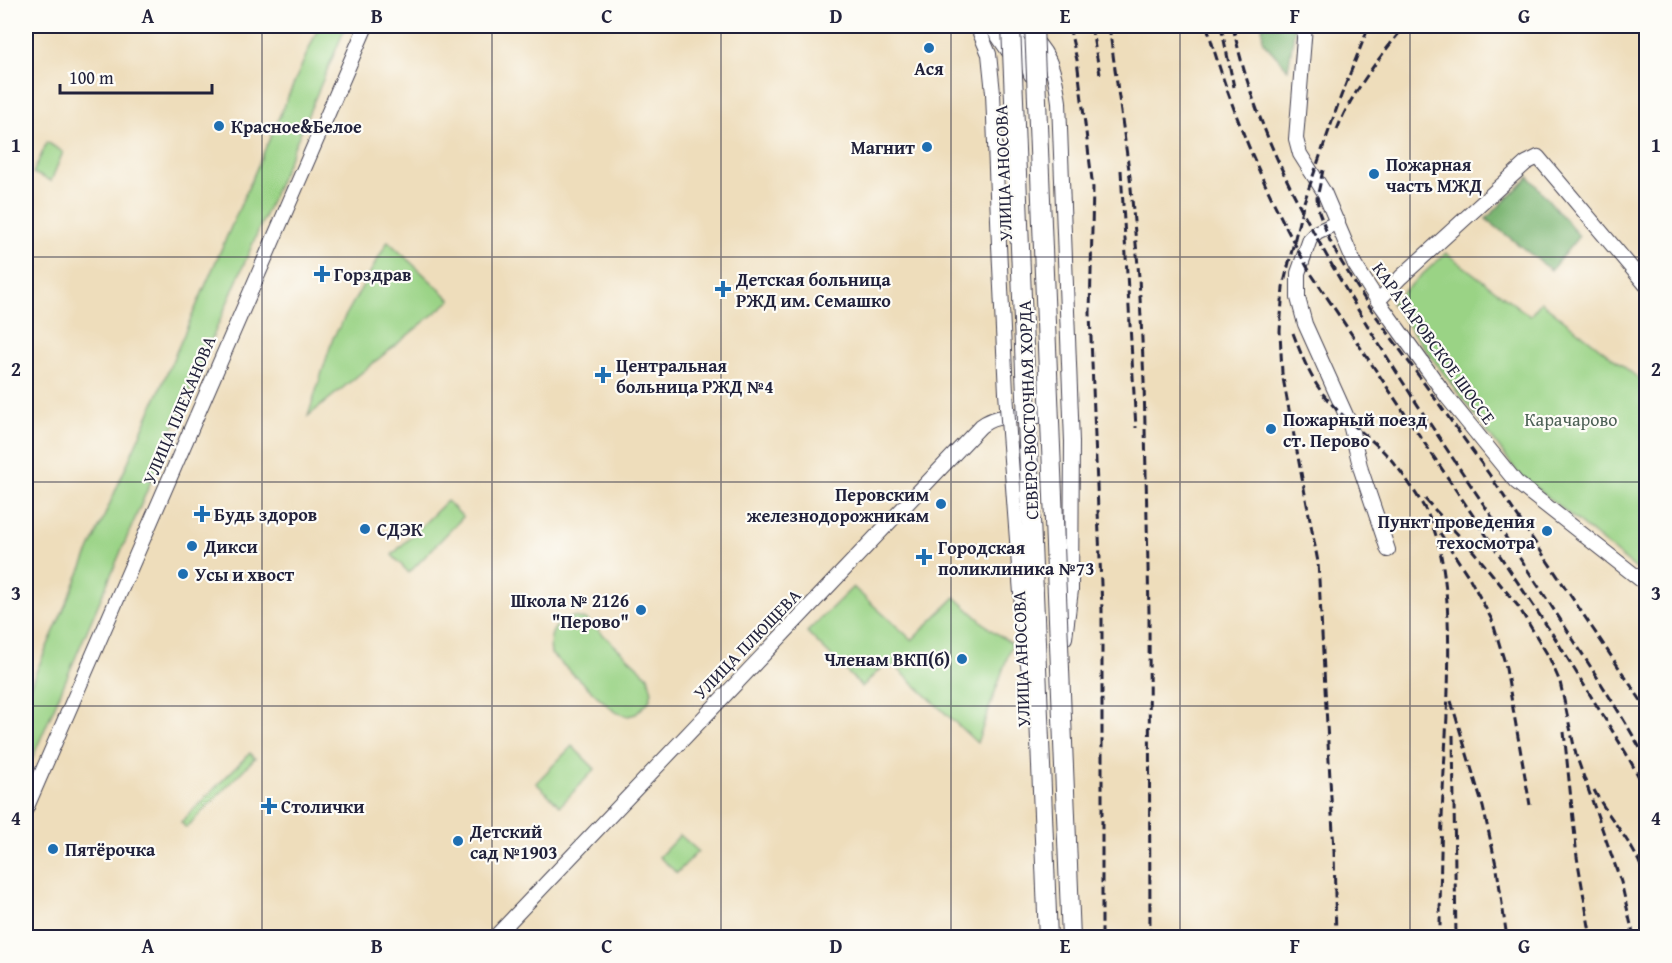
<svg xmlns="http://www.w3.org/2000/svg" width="1672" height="963" font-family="'Gentium Book Plus',serif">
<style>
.green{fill:#9ad385;stroke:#5e7a60;stroke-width:1.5}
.forest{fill:#7bb572;stroke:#4e6c56;stroke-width:1.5}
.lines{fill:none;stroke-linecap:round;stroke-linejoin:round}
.minor-casing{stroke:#413e4e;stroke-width:16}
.major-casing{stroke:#413e4e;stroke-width:20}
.minor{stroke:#fff;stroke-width:14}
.major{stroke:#fff;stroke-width:18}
.rail{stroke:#22223b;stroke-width:3;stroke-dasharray:9 4.5;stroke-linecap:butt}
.minor-bridge-casing{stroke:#413e4e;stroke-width:16;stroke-linecap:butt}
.major-bridge-casing{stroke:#413e4e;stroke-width:20;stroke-linecap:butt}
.minor-bridge{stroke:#fff;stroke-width:14}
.major-bridge{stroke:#fff;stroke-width:18}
.grid{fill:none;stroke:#22223b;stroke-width:1.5;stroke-opacity:0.55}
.poi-dot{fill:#1f6fb2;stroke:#fdfcf7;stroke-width:2}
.labels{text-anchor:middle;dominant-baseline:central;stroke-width:4.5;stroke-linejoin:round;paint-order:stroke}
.poi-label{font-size:18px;font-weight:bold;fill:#22223b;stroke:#fdfcf7;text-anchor:start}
.street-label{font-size:18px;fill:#22223b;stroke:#fdfcf7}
.park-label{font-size:18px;fill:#4c6055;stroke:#fdfcf7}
.neatline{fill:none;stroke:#22223b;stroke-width:2}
.grid-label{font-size:20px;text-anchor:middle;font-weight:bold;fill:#22223b}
</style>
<rect width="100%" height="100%" fill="#fdfcf7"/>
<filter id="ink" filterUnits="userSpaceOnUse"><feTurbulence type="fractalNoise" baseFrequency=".0167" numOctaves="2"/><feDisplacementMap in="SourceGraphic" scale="12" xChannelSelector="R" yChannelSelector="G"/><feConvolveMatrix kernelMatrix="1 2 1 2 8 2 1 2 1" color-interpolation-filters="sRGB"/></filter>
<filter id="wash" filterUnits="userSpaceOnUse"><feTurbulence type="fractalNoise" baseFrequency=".008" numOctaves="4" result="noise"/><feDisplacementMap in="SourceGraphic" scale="24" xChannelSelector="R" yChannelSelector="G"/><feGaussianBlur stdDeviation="1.35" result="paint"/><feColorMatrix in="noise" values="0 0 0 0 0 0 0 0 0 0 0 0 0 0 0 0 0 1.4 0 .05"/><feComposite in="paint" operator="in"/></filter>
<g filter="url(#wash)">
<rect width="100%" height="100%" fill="#edb"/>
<g class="green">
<polygon points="319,26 346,26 26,773 26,695"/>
<polygon points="47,142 63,152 51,181 33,173"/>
<polygon points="388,241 451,300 308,416 333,338"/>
<polygon points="1446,253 1530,316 1541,302 1646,384 1646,577 1518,473 1391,303"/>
<polygon points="447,501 463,517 409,573 392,555"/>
<polygon points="853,587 912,640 955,597 990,629 1012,644 977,743 896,667 883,666 862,687 807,632"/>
<path d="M573,617L586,619L648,676L652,692L649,701L636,714L628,716L615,712L551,654C548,635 553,623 573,617Z"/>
<polygon points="572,746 595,769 560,806 536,783"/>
<polygon points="250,753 255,758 186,828 181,822"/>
<polygon points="680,835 698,851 677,873 659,857"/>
</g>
<g class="forest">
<polygon points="1262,26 1295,26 1288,69 1263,42"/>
<polygon points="1529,177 1579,236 1551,270 1486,219"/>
</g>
</g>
<g filter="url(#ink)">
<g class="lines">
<g class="minor-casing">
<g id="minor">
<polyline points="977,26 989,54 993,93 999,245"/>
<polyline points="991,26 1011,55"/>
<path d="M1021,26C1049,51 1054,66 1059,102L1072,442L1071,590L1065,638"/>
<polyline points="1305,26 1296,139 1300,154 1324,192 1355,265 1378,301 1447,397 1516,482 1646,584"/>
<polyline points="1012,32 1026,58 1031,75"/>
<polyline points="1338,222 1317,232 1310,239 1298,273 1298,298 1305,324 1350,424 1361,470 1388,550"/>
<polyline points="1378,301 1401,277 1526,163 1538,157 1646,285"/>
<polyline points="26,809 366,26"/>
<path d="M494,938L981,426C998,412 1026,416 1047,416"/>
</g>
</g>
<g class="major-casing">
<polyline id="major" points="1060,669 1071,938"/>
</g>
<use href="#minor" class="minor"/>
<use href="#major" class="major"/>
<g class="rail">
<polyline points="1069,26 1077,60 1093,188 1090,313 1102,609 1102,938"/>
<polyline points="1091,26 1100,74"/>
<polyline points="1109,26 1130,177 1139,277 1144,381 1149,613 1150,938"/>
<path d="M1207,26C1231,112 1266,194 1310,272L1555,638L1626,753L1646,790"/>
<polyline points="1221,26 1234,87"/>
<path d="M1233,26C1253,122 1296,203 1345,288C1423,421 1515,546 1597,677C1614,704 1631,731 1646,759"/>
<path d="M1337,130C1348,98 1383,52 1405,26"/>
<polyline points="1121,170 1136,428"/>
<polyline points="1323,170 1317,198 1319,212 1330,241 1342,263 1371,309 1489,474 1646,708"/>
<path d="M1293,333C1301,354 1309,375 1323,394C1340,416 1362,431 1382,450C1399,467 1413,488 1425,509C1461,573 1446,717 1443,792C1441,840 1440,889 1440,938"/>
<polyline points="1425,499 1474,552 1518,606 1549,657 1560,682 1576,755 1621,882 1634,938"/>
<polyline points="1440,533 1469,577 1492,620 1505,663 1530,805"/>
<polyline points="1451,701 1483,807 1497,869 1507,938"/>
<polyline points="1564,732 1577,857 1591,938"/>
<polyline points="1453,735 1456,938"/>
<path d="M1594,790C1610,821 1636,845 1646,880"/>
<polyline points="1336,938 1334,851 1318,562 1282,373 1280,331 1283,287 1303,205 1341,96 1369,26"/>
</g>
<g class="minor-bridge-casing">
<polyline id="minor-bridge" points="999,245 1006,393 1025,647 1031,683"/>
</g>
<g class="major-bridge-casing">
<g id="major-bridge">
<polyline points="1011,26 1048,938"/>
<polyline points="1034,26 1060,669"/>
</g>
</g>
<use href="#minor-bridge" class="minor-bridge"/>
<use href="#major-bridge" class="major-bridge"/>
</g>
</g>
<path class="grid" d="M262,26V938M492,26V938M721,26V938M951,26V938M1180,26V938M1410,26V938M26,257H1646M26,482H1646M26,706H1646"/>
<g class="poi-dot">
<circle cx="929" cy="48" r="6"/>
<circle cx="219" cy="126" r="6"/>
<circle cx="927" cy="147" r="6"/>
<circle cx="1374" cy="174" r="6"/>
<path d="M319 265h6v6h6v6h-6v6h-6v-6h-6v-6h6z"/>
<path d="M720 280h6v6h6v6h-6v6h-6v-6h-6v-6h6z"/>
<path d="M600 366h6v6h6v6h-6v6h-6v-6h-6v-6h6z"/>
<circle cx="1271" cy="429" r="6"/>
<circle cx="941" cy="504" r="6"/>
<path d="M199 505h6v6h6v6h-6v6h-6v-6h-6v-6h6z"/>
<circle cx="365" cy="529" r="6"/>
<circle cx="1547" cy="531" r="6"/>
<circle cx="192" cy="546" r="6"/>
<path d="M921 548h6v6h6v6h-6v6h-6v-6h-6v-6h6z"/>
<circle cx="183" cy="574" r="6"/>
<circle cx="641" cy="610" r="6"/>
<circle cx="962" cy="659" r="6"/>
<path d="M266 797h6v6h6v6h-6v6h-6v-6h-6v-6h6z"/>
<circle cx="458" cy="841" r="6"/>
<circle cx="53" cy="849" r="6"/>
</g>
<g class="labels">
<g class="poi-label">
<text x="929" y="68" text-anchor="middle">Ася</text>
<text x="231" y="126">Красное&amp;Белое</text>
<text x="915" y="147" text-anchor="end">Магнит</text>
<text x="1386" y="164">Пожарная<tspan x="1386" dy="21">часть МЖД</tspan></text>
<text x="334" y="274">Горздрав</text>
<text x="736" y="279">Детская больница<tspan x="736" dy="21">РЖД им. Семашко</tspan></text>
<text x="616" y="365">Центральная<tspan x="616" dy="21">больница РЖД №4</tspan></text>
<text x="1283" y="419">Пожарный поезд<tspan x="1283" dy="21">ст. Перово</tspan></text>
<text x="929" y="494" text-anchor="end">Перовским<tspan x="929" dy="21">железнодорожникам</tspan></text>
<text x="214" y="514">Будь здоров</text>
<text x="1535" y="521" text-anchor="end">Пункт проведения<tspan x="1535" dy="21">техосмотра</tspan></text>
<text x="377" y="529">СДЭК</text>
<text x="204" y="546">Дикси</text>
<text x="938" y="547">Городская<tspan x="938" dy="21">поликлиника №73</tspan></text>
<text x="195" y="574">Усы и хвост</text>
<text x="629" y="600" text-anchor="end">Школа № 2126<tspan x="629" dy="21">"Перово"</tspan></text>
<text x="950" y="659" text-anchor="end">Членам ВКП(б)</text>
<text x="281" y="806">Столички</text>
<text x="470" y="831">Детский<tspan x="470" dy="21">сад №1903</tspan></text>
<text x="65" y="849">Пятёрочка</text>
</g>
<g class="street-label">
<text transform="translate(1003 173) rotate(-92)">УЛИЦА АНОСОВА</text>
<text transform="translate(1434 343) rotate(54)">КАРАЧАРОВСКОЕ ШОССЕ</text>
<text transform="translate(179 410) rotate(-67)">УЛИЦА ПЛЕХАНОВА</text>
<text transform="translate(1028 410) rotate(-92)">СЕВЕРО-ВОСТОЧНАЯ ХОРДА</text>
<text transform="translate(747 644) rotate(-46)">УЛИЦА ПЛЮЩЕВА</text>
<text transform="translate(1021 659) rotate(-92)">УЛИЦА АНОСОВА</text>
</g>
<g class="park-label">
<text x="1571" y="419">Карачарово</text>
</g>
</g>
<rect width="1672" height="963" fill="none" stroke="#fdfcf7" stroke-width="66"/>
<path d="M60 84v9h152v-9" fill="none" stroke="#22223b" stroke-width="3"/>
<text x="69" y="84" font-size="18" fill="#22223b" stroke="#fdfcf7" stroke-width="4.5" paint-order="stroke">100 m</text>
<rect x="33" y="33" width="1606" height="897" class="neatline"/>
<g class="grid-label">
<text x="148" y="23">A</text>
<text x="377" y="23">B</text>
<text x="607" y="23">C</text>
<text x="836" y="23">D</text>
<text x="1065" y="23">E</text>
<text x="1295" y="23">F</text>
<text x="1524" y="23">G</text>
<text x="16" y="152">1</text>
<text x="1656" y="152">1</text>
<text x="16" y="376">2</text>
<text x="1656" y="376">2</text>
<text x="16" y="600">3</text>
<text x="1656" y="600">3</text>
<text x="16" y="825">4</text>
<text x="1656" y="825">4</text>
<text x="148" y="953">A</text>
<text x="377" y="953">B</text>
<text x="607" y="953">C</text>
<text x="836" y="953">D</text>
<text x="1065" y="953">E</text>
<text x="1295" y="953">F</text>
<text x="1524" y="953">G</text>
</g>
</svg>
